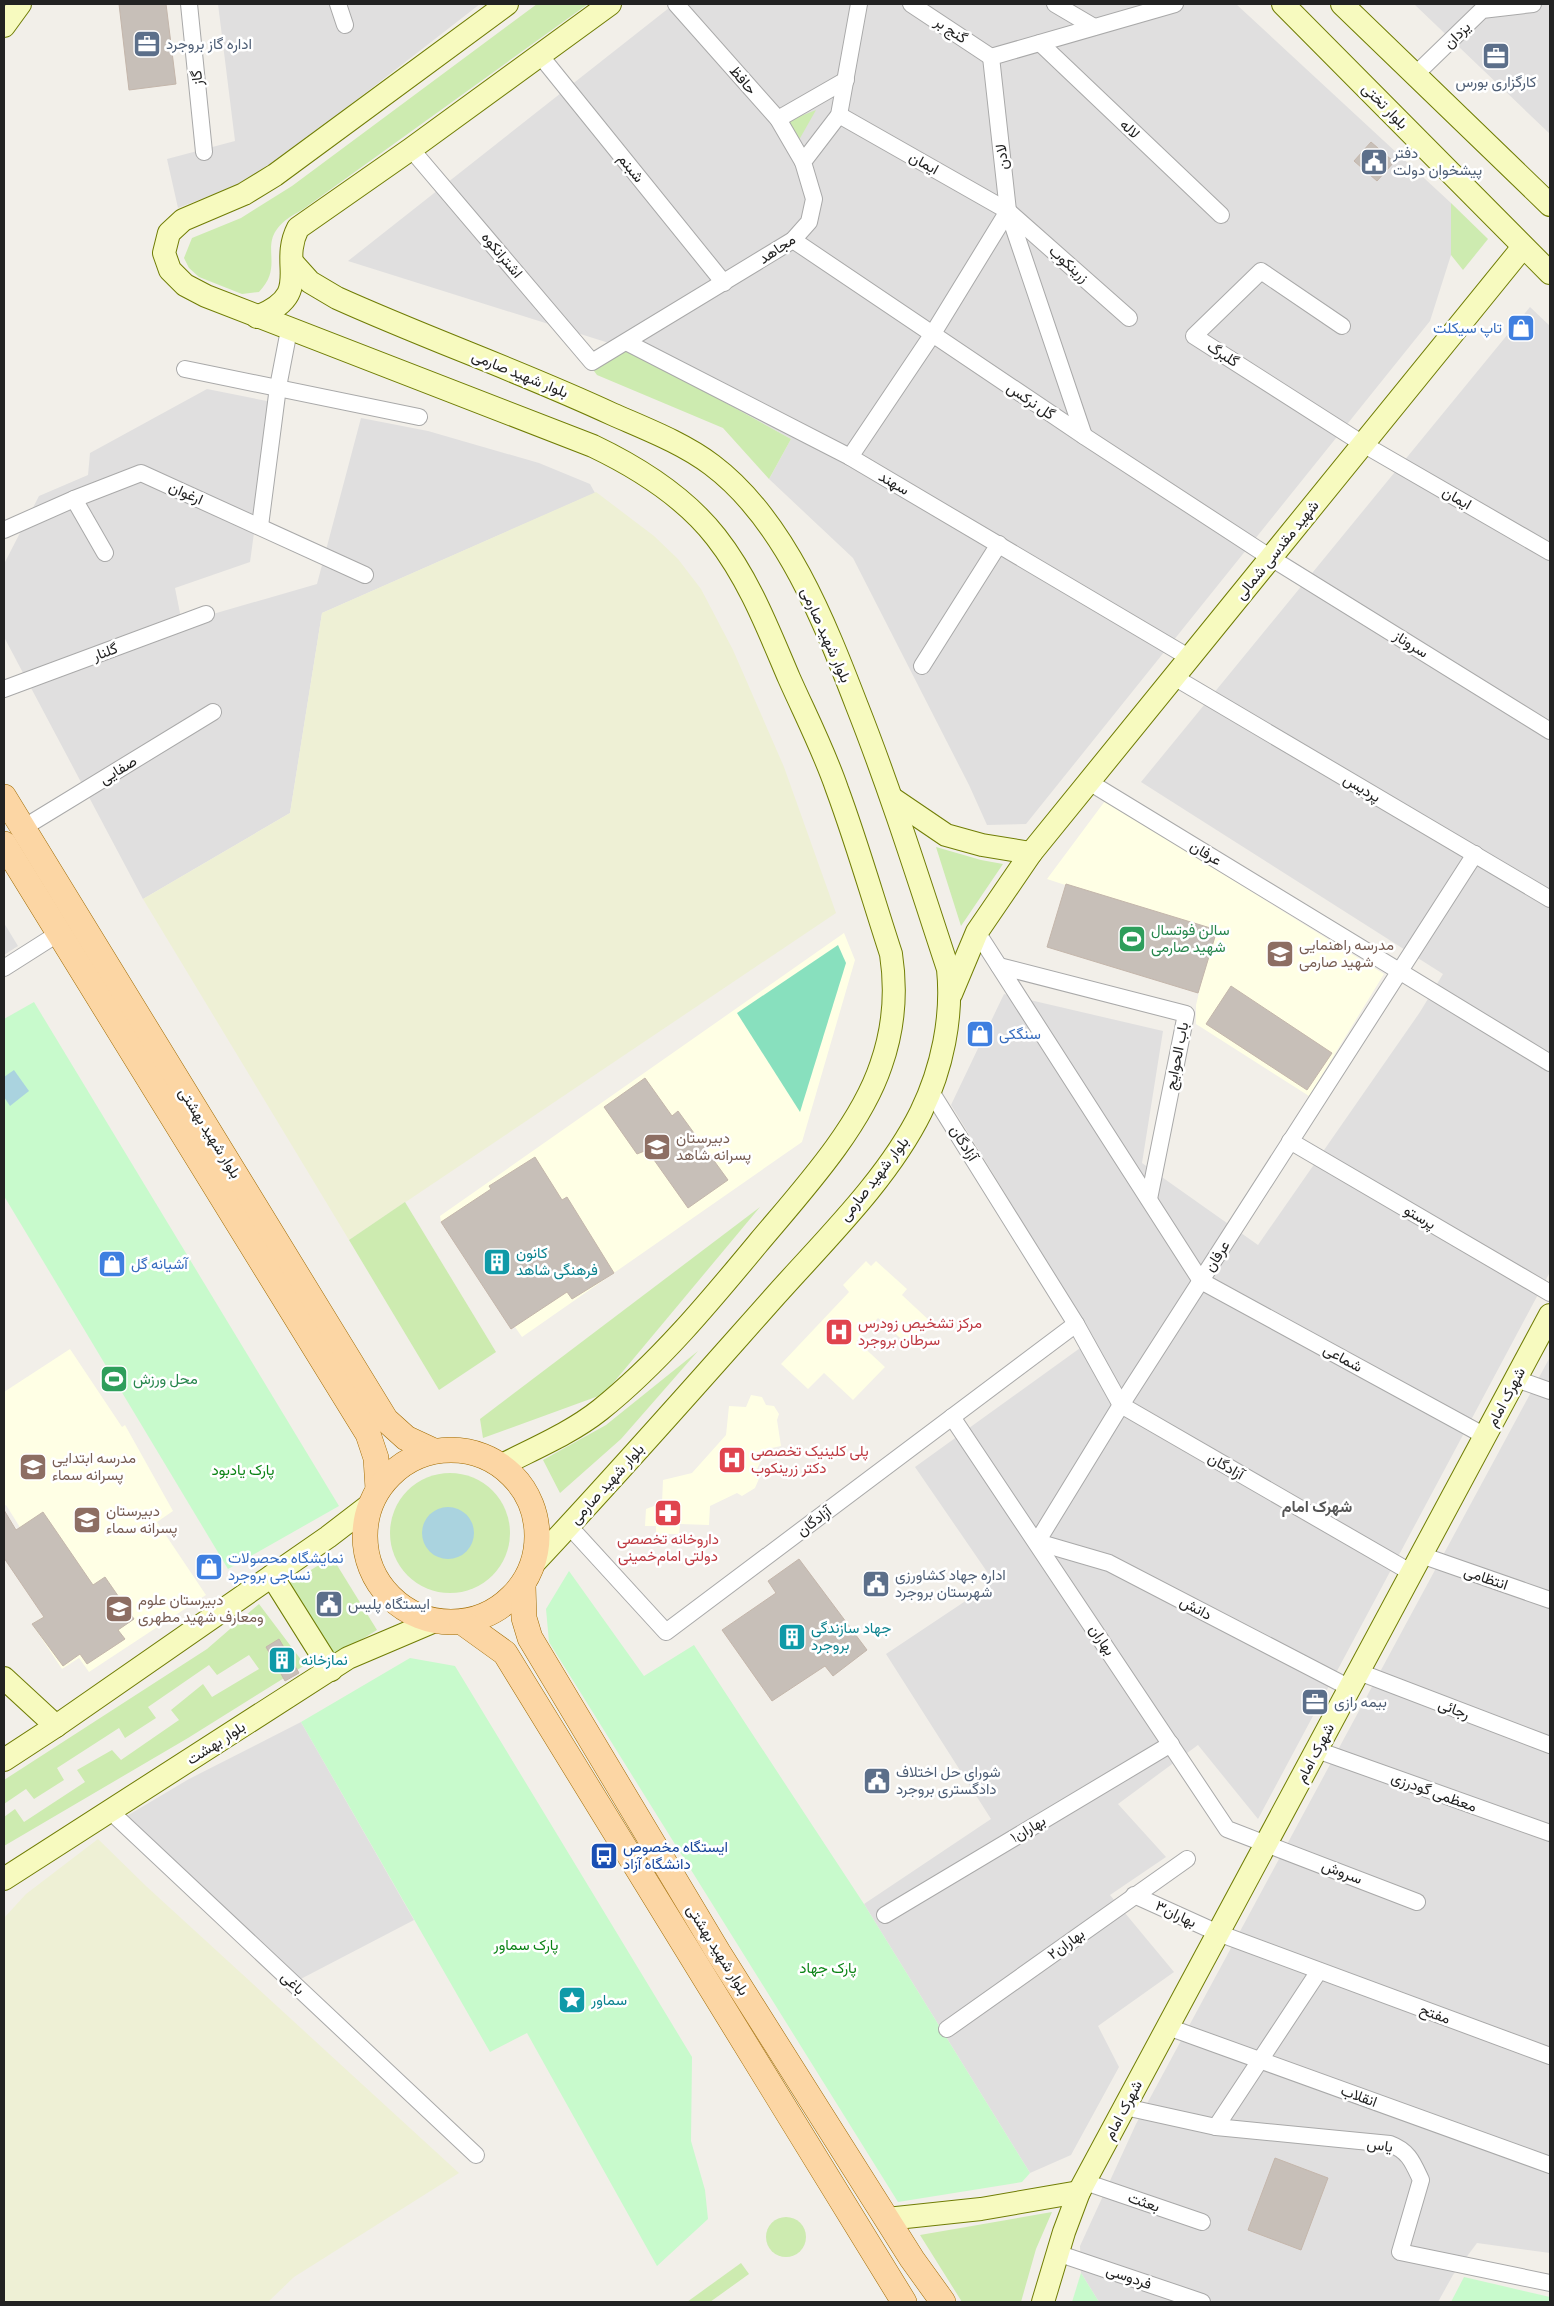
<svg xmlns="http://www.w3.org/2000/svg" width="1554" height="2306" font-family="Signika,Vazirmatn,sans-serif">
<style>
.residential{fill:#e0dfdf}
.education{fill:#ffffe5}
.farmland{fill:#eef0d5}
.grass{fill:#cdebb0}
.park{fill:#c8facc}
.pitch{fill:#88e0be}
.water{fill:#aad3df}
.building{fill:#c7bfb8;stroke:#c4b6ab}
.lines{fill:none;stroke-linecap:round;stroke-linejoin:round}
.street-casing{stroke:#a9a9a9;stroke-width:18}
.secondary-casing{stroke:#707d05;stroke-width:24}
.primary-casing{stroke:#a06b00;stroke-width:26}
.street{stroke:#fff;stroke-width:16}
.secondary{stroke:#f7fabf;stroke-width:22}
.primary{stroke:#fcd6a4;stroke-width:25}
.labels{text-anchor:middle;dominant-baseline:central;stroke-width:5;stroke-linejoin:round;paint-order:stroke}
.street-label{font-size:15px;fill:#222;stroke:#fff}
.service-label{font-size:15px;fill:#4e5e75;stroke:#fff;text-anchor:start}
.shop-label{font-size:15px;fill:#366cbe;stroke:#fff;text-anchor:start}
.leisure-label{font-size:15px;fill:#27864d;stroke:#fff;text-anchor:start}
.education-label{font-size:15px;fill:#785e54;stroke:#fff;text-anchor:start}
.culture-label{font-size:15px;fill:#0d838f;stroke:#fff;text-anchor:start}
.health-label{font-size:15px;fill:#be3a42;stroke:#fff;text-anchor:start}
.park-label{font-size:15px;fill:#0c8416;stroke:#fff}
.transit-label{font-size:15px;fill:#164399;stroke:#fff;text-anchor:start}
.neighbourhood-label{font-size:16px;font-weight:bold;fill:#555;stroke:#fff}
</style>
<rect width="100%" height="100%" fill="#f2efe9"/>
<g class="residential">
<polygon points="218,4 480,4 256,178 178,208 167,159 235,141"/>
<polygon points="674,4 1236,4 1451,203 1451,255 1430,321 1026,824 987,825 969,785 853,558 769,479 791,439 628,349 348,261"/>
<polygon points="1414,4 1550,4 1550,134"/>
<polygon points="1530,307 1550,326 1550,1272 1258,1819 1198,1745 1118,1804 1166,1857 1110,1895 1174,1972 1098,2026 1119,2067 1071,2155 1030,2173 864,1904 991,1819 886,1654 994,1582 915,1467 1094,1338 951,1105 1004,994 1163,1031 1142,1163 1258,1245 1420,1012 1443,974 1141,782"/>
<polygon points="207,389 272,402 250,562 175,588 182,623 317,584 361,418 428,431 539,463 590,484 595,493 322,613 290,813 143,899 4,637 4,564 39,496 88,475 90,453"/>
<polygon points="4,923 18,946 4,955"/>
<polygon points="1550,1357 1550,2253 1477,2243 1453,2275 1438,2302 1099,2302 1081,2273 1080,2246 1136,2124"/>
<polygon points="301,1722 414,1920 293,1983 120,1820 189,1779"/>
</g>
<g class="education">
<polygon points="1105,801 1384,974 1309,1096 1196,1024 1196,1005 1213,934 1047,879"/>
<polygon points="844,933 855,960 802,1142 522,1337 441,1222 440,1216"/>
<polygon points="866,1261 871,1266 876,1261 907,1289 902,1295 931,1322 909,1346 878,1318 857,1341 885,1367 853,1400 824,1373 808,1389 781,1364 849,1292 843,1285"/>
<polygon points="70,1349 122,1427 125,1425 173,1511 157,1522 206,1595 89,1672 79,1658 62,1669 32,1624 91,1585 86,1575 44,1614 4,1558 4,1539 21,1529 6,1505 4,1506 4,1392"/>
<polygon points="751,1395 762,1397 766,1405 774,1406 779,1414 777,1420 781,1446 767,1449 756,1471 761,1474 755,1488 742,1496 737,1493 710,1506 709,1525 680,1524 679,1534 656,1534 656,1526 645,1526 646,1509 662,1503 663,1480 692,1473 726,1435 729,1406 746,1407"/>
</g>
<g class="farmland">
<polygon points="596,492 654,536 678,559 701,589 733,650 784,767 836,913 349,1240 143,899 290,813 322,613"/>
<polygon points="98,1839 146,1886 459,2173 294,2277 268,2302 4,2302 4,1918 26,1894"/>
</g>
<g class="grass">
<path d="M537,4H588L302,210C246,239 290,260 259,292L242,294L199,277L189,268L184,258L192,238L241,218L292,186Z"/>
<polygon points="816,110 799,140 788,121"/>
<polygon points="1451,203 1488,239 1463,270 1451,255"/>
<polygon points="628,349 791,439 769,479 723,428 597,375 591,367"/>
<polygon points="936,847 981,860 1003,864 961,926"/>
<polygon points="405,1202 496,1352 439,1390 349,1240"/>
<polygon points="760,1207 604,1394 483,1438 480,1419"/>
<polygon points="698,1351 621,1439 560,1493 543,1460 606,1425"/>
<circle cx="450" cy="1533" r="60"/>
<polygon points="332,1557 377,1630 333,1657 288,1584"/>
<polygon points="259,1604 305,1665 188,1738 4,1846 4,1817 15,1809 24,1822 85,1782 77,1770 112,1750 121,1760 179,1720 171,1710 203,1684 212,1697 259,1669 249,1655 217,1675 209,1665 148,1707 156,1718 125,1738 119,1728 57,1768 64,1780 34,1799 26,1789 4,1804 4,1780 207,1649"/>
<polygon points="1052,2212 1036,2249 1021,2302 962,2302 920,2235"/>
<circle cx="786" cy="2237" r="20"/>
<polygon points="741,2263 749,2274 710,2302 687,2302"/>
</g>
<g class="park">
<polygon points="34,1002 339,1506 228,1569 4,1196 4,1019"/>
<polygon points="569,1571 644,1676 694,1645 864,1904 1030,2173 1022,2182 898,2202 549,1642 546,1609"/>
<polygon points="410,1658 455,1666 692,2057 691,2141 705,2190 708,2219 657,2266 527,2033 490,2052 301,1722"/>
<polygon points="1081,2273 1099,2302 1072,2302"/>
<polygon points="1464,2277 1550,2297 1550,2302 1451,2302"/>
</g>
<polygon class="pitch" points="838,945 846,963 800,1112 737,1013"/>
<g class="water">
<polygon points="14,1070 29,1091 10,1106 4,1097 4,1077"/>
<circle cx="448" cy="1533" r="26"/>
</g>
<g class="building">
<polygon points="119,4 166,4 176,84 129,90"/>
<polygon points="1371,142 1394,162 1377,181 1354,161"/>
<polygon points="1066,884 1217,930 1198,993 1047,947"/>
<polygon points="1231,986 1332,1053 1307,1090 1206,1024"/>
<polygon points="645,1078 672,1116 678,1111 728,1180 688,1208 647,1150 637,1154 604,1107"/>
<polygon points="535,1157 562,1200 567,1197 614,1273 572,1299 567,1292 511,1329 441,1222 491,1189 489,1186"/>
<polygon points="4,1510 16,1530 43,1512 93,1585 105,1577 134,1619 118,1630 125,1639 87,1664 80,1654 63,1666 32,1624 44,1617 4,1558"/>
<polygon points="799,1559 867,1650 833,1676 825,1666 772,1701 722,1630 776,1593 768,1581"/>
<polygon points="279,1639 299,1673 285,1681 266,1647"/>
<polygon points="1275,2158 1328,2178 1301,2250 1248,2230"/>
</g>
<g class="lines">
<g class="street-casing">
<g id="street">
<polyline points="189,4 204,152"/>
<polyline points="338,4 345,25"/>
<polyline points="676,4 778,119 803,162"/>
<polyline points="911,4 991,57"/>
<polyline points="1055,4 1094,27"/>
<polyline points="1040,43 1221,215"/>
<polyline points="539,54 724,283"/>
<polyline points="1416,74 1482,10 1533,4"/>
<polyline points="839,115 1008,211 1129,318"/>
<polyline points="778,119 846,80"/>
<polyline points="411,149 592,362 793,240 809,222 814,199 803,162 839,115 859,4"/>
<polyline points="1008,211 932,335 850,457 1190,658"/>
<polyline points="793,240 1084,436 1271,558 1550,731"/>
<polyline points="1342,326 1261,271 1194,336 1363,444 1550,552"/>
<polyline points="626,342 850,457"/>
<polyline points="185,369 419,417"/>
<polyline points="1084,436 1008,211 991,57 1175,4"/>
<polyline points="74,499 105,553"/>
<polyline points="260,526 278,387 289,330"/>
<polyline points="4,530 74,499 141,473 365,575"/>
<polyline points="922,666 999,544"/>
<polyline points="1174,677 1550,899"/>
<polyline points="4,689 206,614"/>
<polyline points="1089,782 1550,1063"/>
<polyline points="23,828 213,712"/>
<polyline points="977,932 1201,1281 1485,1436"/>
<polyline points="999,966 1186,1014 1149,1199"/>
<polyline points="4,968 59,933"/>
<polyline points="930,1090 1076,1324 1121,1405 1412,1573"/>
<polyline points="1290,1141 1550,1293"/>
<polyline points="1516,1379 1550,1391"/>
<polyline points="952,1417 1227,1829 1417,1902"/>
<polyline points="569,1526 666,1632 1076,1324"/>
<polyline points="1421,1555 1550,1600"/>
<polyline points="1359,1672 1550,1745"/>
<polyline points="1350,1688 1109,1563 1037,1542 1121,1405 1475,854"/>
<polyline points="1317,1750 1550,1833"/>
<polyline points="110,1811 476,2155"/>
<polyline points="1134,1895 1218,1933 1550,2056"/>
<polyline points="885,1915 1171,1744"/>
<polyline points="1168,2027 1550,2165"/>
<polyline points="947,2029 1187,1859"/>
<path d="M1125,2107L1216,2127L1390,2144C1409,2151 1413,2163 1421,2180L1400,2252L1550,2283"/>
<polyline points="1216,2127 1319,1971"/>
<polyline points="1085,2182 1202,2222"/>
<polyline points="1057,2253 1202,2302"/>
</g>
</g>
<g class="secondary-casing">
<g id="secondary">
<polyline points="1283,4 1550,273"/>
<polyline points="1342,4 1550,205"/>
<polyline points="4,26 20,4"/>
<path d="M292,262L310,282L337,298C428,339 522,372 612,414C646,429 683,443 712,465C785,520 825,623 857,706C891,792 919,881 948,969C953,1017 942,1069 921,1112C888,1179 825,1240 776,1295C696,1385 617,1475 535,1562"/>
<path d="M257,317C315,293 278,267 298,228L411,149L610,4"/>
<polyline points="893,799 946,835 982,845 1031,853"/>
<polyline points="951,994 977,932 1031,853 1523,247"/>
<path d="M502,1465C535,1448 571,1433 600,1410C659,1363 711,1300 759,1242C801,1192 860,1128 881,1065C894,1028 897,993 891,954C873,899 857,843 837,789C824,751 805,714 789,678C768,629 749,579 716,537C684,496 639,468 593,446L206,296L185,285L170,270L164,253L169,233L183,220L244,194L275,175L507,4"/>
<polyline points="272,1576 331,1670"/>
<polyline points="4,1678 56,1726"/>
<polyline points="4,1760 56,1726 328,1537 371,1504"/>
<polyline points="4,1879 348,1658 435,1621"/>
<polyline points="887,2219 981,2209 1079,2192"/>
<polyline points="1043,2302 1064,2232 1079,2192 1550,1315"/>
</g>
</g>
<g class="primary-casing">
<g id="primary">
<polyline points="4,797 386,1420 406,1438 434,1451"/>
<polyline points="4,844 368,1434 376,1458 378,1489"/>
<circle cx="451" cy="1536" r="86"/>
<polyline points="523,1586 524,1618 530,1638 718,1952 912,2259 943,2302"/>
<polyline points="462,1622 505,1653 904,2302"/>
</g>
</g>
<use href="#street" class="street"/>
<use href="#secondary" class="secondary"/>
<use href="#primary" class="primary"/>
</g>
<defs>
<g id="office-square" transform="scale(1.4375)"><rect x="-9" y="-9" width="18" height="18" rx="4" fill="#5c6f8a" stroke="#fff"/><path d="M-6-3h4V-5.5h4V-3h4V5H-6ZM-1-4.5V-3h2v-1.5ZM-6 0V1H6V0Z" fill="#fff"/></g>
<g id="civic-square" transform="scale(1.4375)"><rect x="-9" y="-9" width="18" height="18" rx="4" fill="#5c6f8a" stroke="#fff"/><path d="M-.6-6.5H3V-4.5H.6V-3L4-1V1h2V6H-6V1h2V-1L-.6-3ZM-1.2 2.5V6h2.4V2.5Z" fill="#fff"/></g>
<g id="shop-square" transform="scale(1.4375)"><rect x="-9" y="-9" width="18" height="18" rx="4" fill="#3f7fe0" stroke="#fff"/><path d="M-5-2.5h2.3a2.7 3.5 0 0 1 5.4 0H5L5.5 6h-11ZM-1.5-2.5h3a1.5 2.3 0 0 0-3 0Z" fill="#fff"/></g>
<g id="stadium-square" transform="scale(1.4375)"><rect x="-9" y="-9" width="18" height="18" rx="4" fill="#2e9e5b" stroke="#fff"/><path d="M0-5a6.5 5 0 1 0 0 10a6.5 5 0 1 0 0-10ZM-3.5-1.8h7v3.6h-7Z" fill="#fff"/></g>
<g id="school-square" transform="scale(1.4375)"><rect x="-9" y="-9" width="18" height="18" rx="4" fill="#8d6e63" stroke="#fff"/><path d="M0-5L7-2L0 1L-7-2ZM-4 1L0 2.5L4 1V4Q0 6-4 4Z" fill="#fff"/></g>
<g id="building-square" transform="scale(1.4375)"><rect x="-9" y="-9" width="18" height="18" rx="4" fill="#0f9aa8" stroke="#fff"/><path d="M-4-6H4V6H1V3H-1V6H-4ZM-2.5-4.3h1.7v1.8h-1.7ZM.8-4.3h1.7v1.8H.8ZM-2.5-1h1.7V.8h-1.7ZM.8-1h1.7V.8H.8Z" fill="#fff"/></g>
<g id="hospital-square" transform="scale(1.4375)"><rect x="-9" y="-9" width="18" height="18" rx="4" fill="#e0444e" stroke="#fff"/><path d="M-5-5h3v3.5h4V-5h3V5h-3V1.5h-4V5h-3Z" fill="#fff"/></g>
<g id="pharmacy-square" transform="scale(1.4375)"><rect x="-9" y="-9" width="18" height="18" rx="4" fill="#e0444e" stroke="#fff"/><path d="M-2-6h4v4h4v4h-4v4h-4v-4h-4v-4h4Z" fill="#fff"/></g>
<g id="bus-square" transform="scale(1.4375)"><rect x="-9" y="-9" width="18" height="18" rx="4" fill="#1a4fb4" stroke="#fff"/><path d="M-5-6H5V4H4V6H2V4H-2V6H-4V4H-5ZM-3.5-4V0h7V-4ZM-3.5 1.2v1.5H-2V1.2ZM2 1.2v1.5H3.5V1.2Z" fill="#fff"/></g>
<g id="sight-square" transform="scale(1.4375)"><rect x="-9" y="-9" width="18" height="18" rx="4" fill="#0f9aa8" stroke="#fff"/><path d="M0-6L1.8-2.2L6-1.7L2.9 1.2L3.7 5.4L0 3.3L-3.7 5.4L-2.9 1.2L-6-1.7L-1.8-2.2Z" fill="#fff"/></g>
</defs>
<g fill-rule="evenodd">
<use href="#office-square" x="147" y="44"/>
<use href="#office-square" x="1496" y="56"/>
<use href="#civic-square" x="1374" y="162"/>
<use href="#shop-square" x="1521" y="328"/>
<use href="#stadium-square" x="1132" y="939"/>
<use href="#school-square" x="1280" y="954"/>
<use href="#shop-square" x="980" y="1034"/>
<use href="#school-square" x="657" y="1147"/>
<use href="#building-square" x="497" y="1262"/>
<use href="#shop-square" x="112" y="1264"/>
<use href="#hospital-square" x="839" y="1332"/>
<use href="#stadium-square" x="114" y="1379"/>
<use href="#hospital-square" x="732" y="1460"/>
<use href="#school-square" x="33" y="1467"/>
<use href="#pharmacy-square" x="668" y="1513"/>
<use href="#school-square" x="87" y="1520"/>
<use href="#shop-square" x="209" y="1567"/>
<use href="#civic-square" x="876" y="1584"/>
<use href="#civic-square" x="329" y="1604"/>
<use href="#school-square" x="119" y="1609"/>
<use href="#building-square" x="792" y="1637"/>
<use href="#building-square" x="282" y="1660"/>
<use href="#office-square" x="1315" y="1702"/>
<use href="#civic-square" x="877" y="1781"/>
<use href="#bus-square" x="604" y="1856"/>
<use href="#sight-square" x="572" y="2000"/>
</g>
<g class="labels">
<g class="street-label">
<text transform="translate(951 30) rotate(34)">گنج بر</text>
<text transform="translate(1457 35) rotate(-44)">یزدان</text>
<text transform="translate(197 78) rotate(-96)">گاز</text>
<text transform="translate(743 80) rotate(49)">حافظ</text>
<text transform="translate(1385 106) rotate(45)">بلوار تختی</text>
<text transform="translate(1130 129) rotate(44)">لاله</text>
<text transform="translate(1002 157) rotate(-96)">لادن</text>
<text transform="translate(924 163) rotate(29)">ایمان</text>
<text transform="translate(631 168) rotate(51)">شبنم</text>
<text transform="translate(777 249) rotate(-34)">مجاهد</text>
<text transform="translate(502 255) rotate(50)">اشترانکوه</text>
<text transform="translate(1069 264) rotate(42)">زرینکوب</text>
<text transform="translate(1223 354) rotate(33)">گلبرگ</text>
<text transform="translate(520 374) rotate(22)">بلوار شهید صارمی</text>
<text transform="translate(1031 401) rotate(34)">گل نرکس</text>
<text transform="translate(894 483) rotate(30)">سهند</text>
<text transform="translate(186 493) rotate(24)">ارغوان</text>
<text transform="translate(1457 498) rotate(30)">ایمان</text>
<text transform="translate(1277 550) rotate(-51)">شهید مقدسی شمالی</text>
<text transform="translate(826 635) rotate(66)">بلوار شهید صارمی</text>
<text transform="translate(1411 644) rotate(32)">سروناز</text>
<text transform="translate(105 652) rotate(-20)">گلنار</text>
<text transform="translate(118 770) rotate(-31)">صفایی</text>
<text transform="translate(1362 788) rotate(31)">پردیس</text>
<text transform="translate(1206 853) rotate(31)">عرفان</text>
<text transform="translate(1177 1056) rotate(-79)">باب الحوایج</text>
<text transform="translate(210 1133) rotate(58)">بلوار شهید بهشتی</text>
<text transform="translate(964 1143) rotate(58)">آزادگان</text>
<text transform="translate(874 1179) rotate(-52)">بلوار شهید صارمی</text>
<text transform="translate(1420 1217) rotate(30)">پرستو</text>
<text transform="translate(1217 1256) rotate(-57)">عرفان</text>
<text transform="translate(1343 1358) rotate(29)">شماعی</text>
<text transform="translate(1506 1397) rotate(-62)">شهرک امام</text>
<text transform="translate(1226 1466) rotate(30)">آزادگان</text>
<text transform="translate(607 1484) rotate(-48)">بلوار شهید صارمی</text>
<text transform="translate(814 1521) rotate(-37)">آزادگان</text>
<text transform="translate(1486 1578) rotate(19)">انتظامی</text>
<text transform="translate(1196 1608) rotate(28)">دانش</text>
<text transform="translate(1102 1640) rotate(56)">بهاران</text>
<text transform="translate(1454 1709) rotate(21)">رجائی</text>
<text transform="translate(216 1743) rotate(-33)">بلوار بهشت</text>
<text transform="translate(1315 1753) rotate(-62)">شهرک امام</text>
<text transform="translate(1434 1792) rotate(20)">معظمی گودرزی</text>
<text transform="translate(1028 1829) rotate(-31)">بهاران۱</text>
<text transform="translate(1342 1872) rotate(21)">سروش</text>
<text transform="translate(1176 1914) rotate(25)">بهاران۳</text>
<text transform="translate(1066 1944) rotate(-36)">بهاران۲</text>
<text transform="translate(718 1950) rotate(58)">بلوار شهید بهشتی</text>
<text transform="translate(293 1983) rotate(43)">باغی</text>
<text transform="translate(1435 2014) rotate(20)">مفتح</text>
<text transform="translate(1359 2096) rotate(20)">انقلاب</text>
<text transform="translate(1123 2110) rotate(-62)">شهرک امام</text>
<text transform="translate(1380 2145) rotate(9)">یاس</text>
<text transform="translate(1144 2202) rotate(19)">بعثت</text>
<text transform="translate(1129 2277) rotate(19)">فردوسی</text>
</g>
<g class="service-label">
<text x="166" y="44">اداره گاز بروجرد</text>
<text x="1496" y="82" text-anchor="middle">کارگزاری بورس</text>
<text x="1393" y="153">دفتر<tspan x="1393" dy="17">پیشخوان دولت</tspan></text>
<text x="895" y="1575">اداره جهاد کشاورزی<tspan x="895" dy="17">شهرستان بروجرد</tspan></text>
<text x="348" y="1604">ایستگاه پلیس</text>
<text x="1334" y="1702">بیمه رازی</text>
<text x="896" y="1772">شورای حل اختلاف<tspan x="896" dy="17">دادگستری بروجرد</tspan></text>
</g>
<g class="shop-label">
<text x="1502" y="328" text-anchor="end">تاپ سیکلت</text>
<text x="999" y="1034">سنگکی</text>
<text x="131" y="1264">آشیانه گل</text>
<text x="228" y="1558">نمایشگاه محصولات<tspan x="228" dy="17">نساجی بروجرد</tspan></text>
</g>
<g class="leisure-label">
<text x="1151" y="930">سالن فوتسال<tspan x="1151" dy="17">شهید صارمی</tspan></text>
<text x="133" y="1379">محل ورزش</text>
</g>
<g class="education-label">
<text x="1299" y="945">مدرسه راهنمایی<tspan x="1299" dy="17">شهید صارمی</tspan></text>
<text x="676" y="1138">دبیرستان<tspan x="676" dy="17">پسرانه شاهد</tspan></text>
<text x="52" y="1458">مدرسه ابتدایی<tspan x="52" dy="17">پسرانه سماء</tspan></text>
<text x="106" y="1511">دبیرستان<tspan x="106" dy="17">پسرانه سماء</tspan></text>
<text x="138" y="1600">دبیرستان علوم<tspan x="138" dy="17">ومعارف شهید مطهری</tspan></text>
</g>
<g class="culture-label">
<text x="516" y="1253">کانون<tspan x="516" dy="17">فرهنگی شاهد</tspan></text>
<text x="811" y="1628">جهاد سازندگی<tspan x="811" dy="17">بروجرد</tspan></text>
<text x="301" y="1660">نمازخانه</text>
<text x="591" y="2000">سماور</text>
</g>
<g class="health-label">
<text x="858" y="1323">مرکز تشخیص زودرس<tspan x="858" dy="17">سرطان بروجرد</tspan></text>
<text x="751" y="1451">پلی کلینیک تخصصی<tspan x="751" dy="17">دکتر زرینکوب</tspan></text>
<text x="668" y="1539" text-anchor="middle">داروخانه تخصصی<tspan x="668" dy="17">دولتی امام‌خمینی</tspan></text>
</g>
<g class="park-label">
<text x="243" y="1470">پارک یادبود</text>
<text x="526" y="1945">پارک سماور</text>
<text x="828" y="1968">پارک جهاد</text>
</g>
<g class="transit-label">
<text x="623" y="1847">ایستگاه مخصوص<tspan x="623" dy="17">دانشگاه آزاد</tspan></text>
</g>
<g class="neighbourhood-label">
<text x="1317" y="1507">شهرک امام</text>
</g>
</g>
<rect width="1554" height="2306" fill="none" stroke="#222222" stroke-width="10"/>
</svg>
